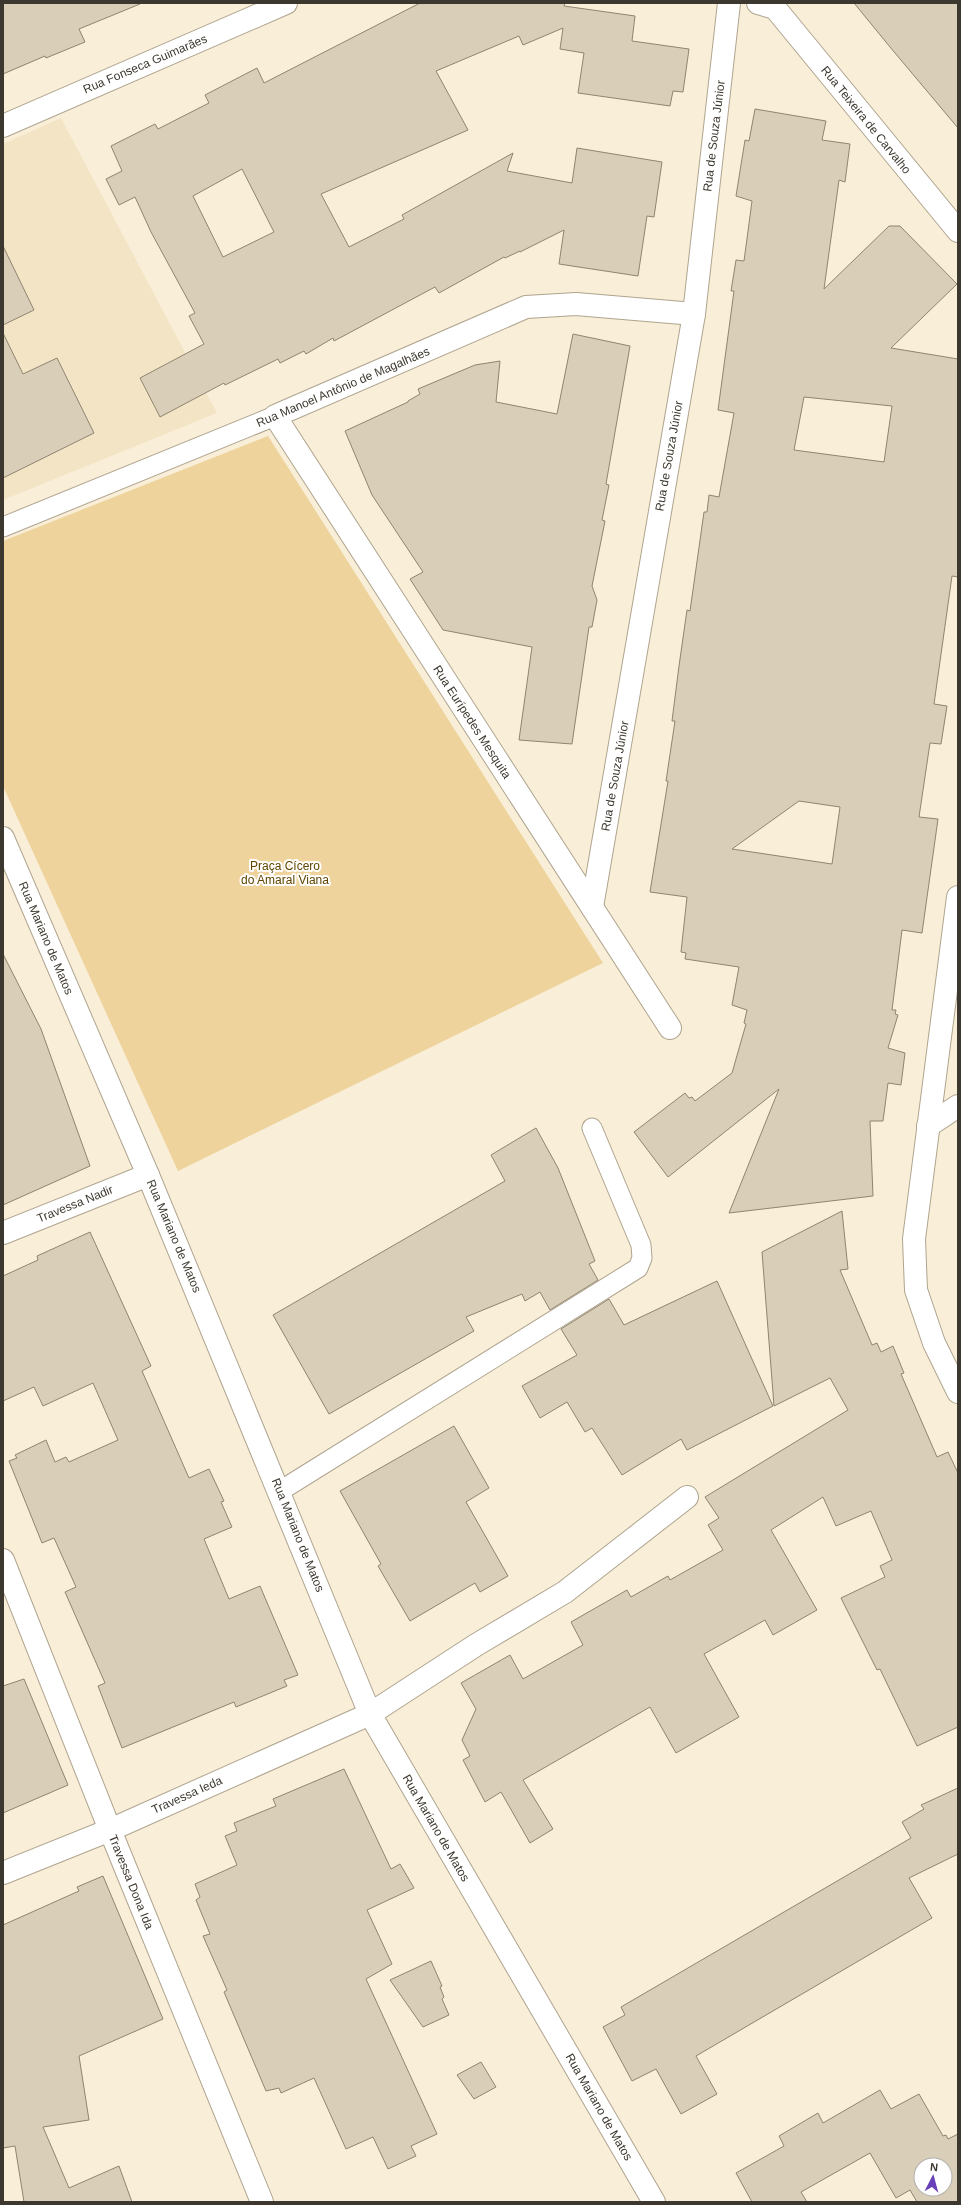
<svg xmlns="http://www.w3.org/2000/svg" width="961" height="2205" font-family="Helvetica,sans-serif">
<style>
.built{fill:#f3e4c6}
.green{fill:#eed39c}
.building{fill:#d9ceb8;stroke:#8f8570;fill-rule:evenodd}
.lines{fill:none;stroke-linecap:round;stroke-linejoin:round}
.lane-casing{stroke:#afa48f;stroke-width:21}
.street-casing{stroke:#afa48f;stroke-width:24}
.secondary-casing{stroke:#afa48f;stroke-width:24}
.lane{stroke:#fff;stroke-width:19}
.street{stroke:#fff;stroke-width:22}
.secondary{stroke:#fff;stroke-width:22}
.labels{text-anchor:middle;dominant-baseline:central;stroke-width:4;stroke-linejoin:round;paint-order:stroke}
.street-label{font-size:12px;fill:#3d382f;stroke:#fff}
.park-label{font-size:12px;fill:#614600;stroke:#fff}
</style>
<rect width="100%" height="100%" fill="#f9eed7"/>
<polygon class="built" points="61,118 217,413 3,500 3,144"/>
<polygon class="green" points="268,436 603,963 178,1171 3,786 3,541"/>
<g class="building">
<polygon points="3,3 140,3 140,4 79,29 85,42 46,58 45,56 3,74"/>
<path d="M420,3H565L564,6L635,16L632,41L689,49L683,92L673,91L670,106L578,93L584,53L560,49L563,28L523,45L519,36L436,71L468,130L321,194L349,247L404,219L402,215L513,153L507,171L572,183L577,148L662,162L654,217L647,216L638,276L559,264L564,230L520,252V251L505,258L504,257L439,293L435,287L334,341L333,338L306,354L304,351L280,363L278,359L225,385L224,383L160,417L140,378L204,344L189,316L195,313L151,232L135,197L119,205L106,179L122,171L111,146L155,124L158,129L209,103L205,95L257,68L264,83ZM242,169L274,232L223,257L193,196Z"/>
<polygon points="854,3 958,3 958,128 890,47"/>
<path d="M755,109L826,121L822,140L850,144L845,182L839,180L824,289L889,226H900L957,284L891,348L958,359V577L952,576L934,704L947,706L941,744L930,743L919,817L938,819L922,933L902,930L892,1010H896L895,1014L898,1015L888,1048L905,1053L901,1085L888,1083L883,1121H870L873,1196L729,1213L779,1089L668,1177L634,1132L685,1093L689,1098L692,1097L695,1101L732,1073L746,1024L744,1023L747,1010L732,1005L739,967L685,959L686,953L681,952L687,897L650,892L668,781H666L675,721H672L679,666L687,610L690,611L704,512H707L709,495L719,497L734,413L718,410L734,291H731L736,260L744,261L752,201L736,196L745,140L749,141ZM804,397L892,406L884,462L794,450ZM799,801L840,807L832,864L732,849Z"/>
<polygon points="3,246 34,310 3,325"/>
<polygon points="3,333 23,374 57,358 94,433 3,478"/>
<polygon points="573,334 630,346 606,484 609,485 602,520 605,521 592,586 597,600 592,627 589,627 572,744 519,740 532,647 443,630 410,579 423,572 372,495 345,431 408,402 408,401 420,394 418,389 475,365 500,361 496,402 557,414"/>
<polygon points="3,954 41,1029 90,1166 3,1205"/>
<polygon points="536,1128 558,1168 595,1261 589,1264 598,1280 550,1310 540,1292 525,1301 522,1294 466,1317 474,1331 329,1414 273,1315 505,1181 491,1155"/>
<polygon points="842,1211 848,1269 840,1270 872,1345 877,1343 881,1352 893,1346 904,1373 901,1374 937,1457 948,1452 958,1473 958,1727 917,1746 880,1669 877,1670 841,1598 885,1577 880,1566 892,1560 871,1511 836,1526 823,1497 771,1530 817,1610 773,1635 765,1620 704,1654 739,1717 676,1753 650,1707 523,1780 553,1829 530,1843 501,1792 485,1802 463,1760 470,1756 462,1740 476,1709 461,1683 510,1655 523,1679 583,1645 571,1622 627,1590 631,1597 668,1576 670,1580 723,1550 708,1525 719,1518 705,1497 848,1410 830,1378 774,1406 762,1252"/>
<polygon points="90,1232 151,1366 142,1371 189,1478 209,1469 224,1501 221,1502 232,1527 204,1539 229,1599 260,1586 298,1675 284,1680 287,1686 236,1707 234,1702 122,1748 98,1686 105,1683 65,1592 76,1587 54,1538 42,1543 9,1461 17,1458 15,1455 46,1440 55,1462 66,1457 69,1462 118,1440 93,1383 43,1406 34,1387 3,1401 3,1276 38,1260 37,1256"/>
<polygon points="717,1281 773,1406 687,1450 681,1439 622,1475 592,1428 585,1432 567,1402 540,1418 522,1386 577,1355 561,1329 609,1299 624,1325"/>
<polygon points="454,1426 489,1488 466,1502 508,1576 480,1592 475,1583 410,1621 378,1566 381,1564 340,1491"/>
<polygon points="24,1679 68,1785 3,1813 3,1686"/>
<polygon points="344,1769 391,1869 400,1864 414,1888 367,1910 392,1964 366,1979 437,2134 411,2146 416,2156 388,2169 373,2137 346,2149 314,2078 281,2093 279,2088 266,2091 224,1992 227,1990 203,1936 210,1934 196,1900 200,1897 195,1884 237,1865 225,1836 237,1831 234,1823 276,1806 273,1799"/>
<polygon points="958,1788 958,1854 909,1878 932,1918 696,2056 717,2094 681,2114 656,2069 632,2081 603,2027 625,2015 621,2007 911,1838 902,1822 924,1809 921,1805"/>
<polygon points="103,1876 163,2019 79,2056 89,2120 43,2127 69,2188 119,2166 132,2202 24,2202 15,2146 3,2148 3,1925 79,1891 77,1887"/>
<polygon points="431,1961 442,1986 440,1987 444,1997 442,1999 449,2015 423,2027 390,1980"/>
<polygon points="481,2062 496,2087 474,2099 457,2075"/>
<path d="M880,2090L891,2109L919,2094L943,2136L946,2135L948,2139L958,2134V2202H917L910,2190L896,2198L870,2153L801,2192L807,2202H752L736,2173L784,2146L779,2136L818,2113L823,2123ZM921,2165H945V2189H921Z"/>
</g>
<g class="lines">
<g class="lane-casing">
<g id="lane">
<polyline points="3,527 275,416"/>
<polyline points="280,1491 638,1268 642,1258 641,1245 592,1128"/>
</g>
</g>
<g class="street-casing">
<g id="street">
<polyline points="758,3 775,8 958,231"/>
<polyline points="3,126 286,3"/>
<polyline points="958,897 914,1239 916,1290 934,1343 958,1392"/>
<polyline points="592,907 694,314 729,3"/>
<polyline points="670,1028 275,416 526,307 576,304 694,314"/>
<polyline points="928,1126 958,1106"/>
<polyline points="3,1233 148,1175"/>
<polyline points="3,1560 110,1830 262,2202"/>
<polyline points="3,1873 110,1830 370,1714 476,1645 565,1592 687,1497"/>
</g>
</g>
<g class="secondary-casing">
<polyline id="secondary" points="3,838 148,1175 370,1714 654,2202"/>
</g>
<use href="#lane" class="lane"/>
<use href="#street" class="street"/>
<use href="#secondary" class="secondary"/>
</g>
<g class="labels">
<g class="street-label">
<text transform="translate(145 64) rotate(-23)">Rua Fonseca Guimarães</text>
<text transform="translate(866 120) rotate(51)">Rua Teixeira de Carvalho</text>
<text transform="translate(714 136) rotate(-83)">Rua de Souza Júnior</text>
<text transform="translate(343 387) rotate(-23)">Rua Manoel Antônio de Magalhães</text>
<text transform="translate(669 456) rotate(-80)">Rua de Souza Júnior</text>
<text transform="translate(472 722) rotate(57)">Rua Eurípedes Mesquita</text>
<text transform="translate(615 776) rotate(-80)">Rua de Souza Júnior</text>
<text transform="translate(46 938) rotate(67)">Rua Mariano de Matos</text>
<text transform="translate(75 1204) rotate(-22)">Travessa Nadir</text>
<text transform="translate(174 1236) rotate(67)">Rua Mariano de Matos</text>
<text transform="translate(298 1535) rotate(68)">Rua Mariano de Matos</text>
<text transform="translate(187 1795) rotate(-24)">Travessa Ieda</text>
<text transform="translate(436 1828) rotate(60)">Rua Mariano de Matos</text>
<text transform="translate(131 1882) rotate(68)">Travessa Dona Ida</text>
<text transform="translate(599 2107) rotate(60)">Rua Mariano de Matos</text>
</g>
<g class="park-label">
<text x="285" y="866">Praça Cícero<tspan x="285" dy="14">do Amaral Viana</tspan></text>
</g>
</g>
<rect width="961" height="2205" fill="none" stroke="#3d382f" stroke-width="8"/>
<g transform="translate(933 2177) rotate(6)"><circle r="19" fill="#ffffff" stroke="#b1afac"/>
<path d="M0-3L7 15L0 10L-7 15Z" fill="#6840b8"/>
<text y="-6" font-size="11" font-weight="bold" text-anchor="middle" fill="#3d382f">N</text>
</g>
</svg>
